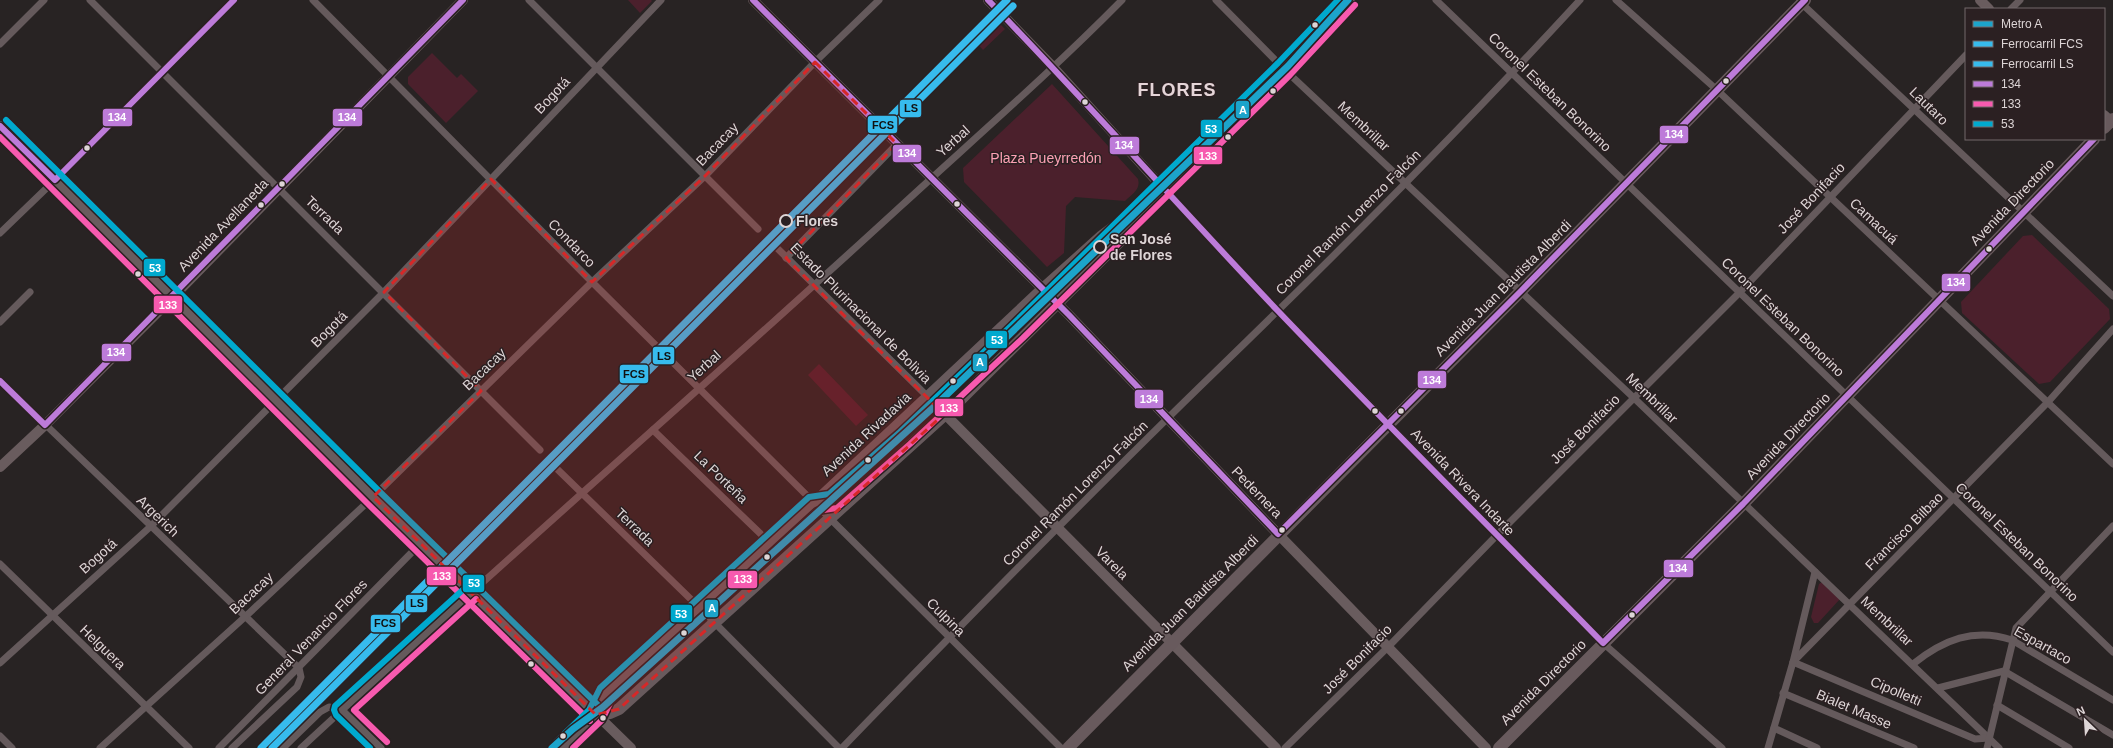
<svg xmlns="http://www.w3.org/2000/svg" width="2113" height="748" font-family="Helvetica,sans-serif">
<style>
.green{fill:#4b202c}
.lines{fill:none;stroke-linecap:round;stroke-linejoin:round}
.street{stroke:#655a5c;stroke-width:7}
.secondary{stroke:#695c5e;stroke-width:10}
.primary{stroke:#685a5d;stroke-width:12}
.bus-1-casing{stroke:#2b2022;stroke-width:9}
.bus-2-casing{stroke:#2b2022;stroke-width:9}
.bus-3-casing{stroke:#2b2022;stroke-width:9}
.bus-1{stroke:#bd7bd9;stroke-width:6}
.bus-2{stroke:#f75aaf;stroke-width:6}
.bus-3{stroke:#00a9ce;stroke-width:6}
.rail-1-casing{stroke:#2b2022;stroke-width:10}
.rail-2-casing{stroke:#2b2022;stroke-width:10}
.rail-1{stroke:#37bbed;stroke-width:7}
.rail-2{stroke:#37bbed;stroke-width:7}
.metro-1-casing{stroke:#2b2022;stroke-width:10}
.metro-1{stroke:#1ca4cb;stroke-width:7}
.marked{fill:#d62828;fill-opacity:0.2;stroke:#d62828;stroke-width:3;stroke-dasharray:8 5;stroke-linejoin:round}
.bus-dot{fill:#ddd5d6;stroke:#2b2022;stroke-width:1.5}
.stop-dot{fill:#2b2022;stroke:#ddd5d6;stroke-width:2}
.labels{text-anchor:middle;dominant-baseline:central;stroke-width:3;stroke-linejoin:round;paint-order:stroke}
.street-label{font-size:14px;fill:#ddd5d6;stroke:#2b2022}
.park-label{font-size:14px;fill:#fca0b4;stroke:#2b2022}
.stop-label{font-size:14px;font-weight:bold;fill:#ddd5d6;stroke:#2b2022;text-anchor:start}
.district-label{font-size:18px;font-weight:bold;letter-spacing:1px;fill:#e5d5d8;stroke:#2b2022}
.line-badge{stroke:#2b2022;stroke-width:1.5}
.badge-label{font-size:11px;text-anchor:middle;font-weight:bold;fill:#fff}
.pale-badge-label{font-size:11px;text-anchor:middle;font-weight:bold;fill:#111}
</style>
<rect width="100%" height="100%" fill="#282323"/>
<g class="green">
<polygon points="628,0 651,0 652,1 640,13"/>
<polygon points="997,21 1005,29 983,50 976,42"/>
<polygon points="432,53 457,78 461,74 478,91 446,123 408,84 408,77"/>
<path d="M1052,84L1138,179C1141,190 1132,194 1125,201L1075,197L1066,206L1064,253L1047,267L964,182L963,168Z"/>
<polygon points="2032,235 2109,309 2110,319 2050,382 2039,384 1962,313 1961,302 2023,236"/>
<polygon points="819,364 868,415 856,426 808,375"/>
<polygon points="1822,582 1840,599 1818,623 1814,623 1811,617 1819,584"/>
</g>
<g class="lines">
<g class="street">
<polyline points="90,0 540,450"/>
<polyline points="313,0 592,282 1061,748"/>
<polyline points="529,0 758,229"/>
<polyline points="1216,0 1284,69 1635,399 1999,748"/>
<polyline points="1436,0 2113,652"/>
<polyline points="1616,0 1717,90 2113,464"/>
<polyline points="1800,2 2113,296"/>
<polyline points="2011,9 2020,0"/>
<polyline points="0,44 44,0"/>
<polyline points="1163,188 1278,311 1603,643 1722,748"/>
<polyline points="0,233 55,180 234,0"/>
<polyline points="776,247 928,397"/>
<polyline points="786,258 897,144"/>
<polyline points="0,322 30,292"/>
<polyline points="0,381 299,668 301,677 297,687 232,748"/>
<polyline points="653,430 771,544"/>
<polyline points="553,465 705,613 839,748"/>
<polyline points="0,564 189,748"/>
<polyline points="0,663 150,527 384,292 661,0"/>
<path d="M1913,664C1943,640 1974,627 2012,640L2113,700"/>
<polyline points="1938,688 2004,671 2113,735"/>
<polyline points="1783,693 1914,748"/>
<polyline points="1997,705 2069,748"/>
<polyline points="342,710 381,748"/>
<polyline points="1774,728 1817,748"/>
<polyline points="0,736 12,748"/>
<polyline points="1989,738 1975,739 1793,662 2048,402 2113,329"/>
<polyline points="100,748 246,616 373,497 592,282 705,176 815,62 879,0"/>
<polyline points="219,748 421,543"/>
<polyline points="283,748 320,712 329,707 342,710"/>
<path d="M301,748C498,565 703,388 901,206C975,138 1051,72 1122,0"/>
<path d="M842,748C965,621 1088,495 1214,373C1339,252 1462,128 1580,0"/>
<polyline points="1285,748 1389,646 1496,536 1739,293 1966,55"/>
<polyline points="1768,748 1793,662 1815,572"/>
<polyline points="1987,748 2016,628 2113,526"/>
</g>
<g class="secondary">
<polyline points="753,0 1069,315 1278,534 1486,748"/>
<polyline points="988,0 1053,67 1163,188"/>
<polyline points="1980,0 1989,9"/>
<polyline points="2104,115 2113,123"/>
<polyline points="0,126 373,497 631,748"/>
<polyline points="928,397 1276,748"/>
<polyline points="0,467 45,425 173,297 463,0"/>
</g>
<g class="primary">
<polyline points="2104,128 2113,119"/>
<polyline points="596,715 610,713 619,709 952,408 1127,234 1146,206"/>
<polyline points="561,748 596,715 605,694 771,544 1043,289 1102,236 1153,198 1284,69 1349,0"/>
<polyline points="1068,748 1520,292 1805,0"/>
<polyline points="1499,748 1743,504 2094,139"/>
</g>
<g class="bus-1-casing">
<g id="bus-1">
<polyline points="753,0 1069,315 1278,534 1520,292 1805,0"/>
<path d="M988,0C1087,102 1180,208 1278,311C1385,423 1495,532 1603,643L1743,504L2094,139"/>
<polyline points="0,126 55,180 234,0"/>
<polyline points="0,381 45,425 463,0"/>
</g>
</g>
<g class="bus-2-casing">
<g id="bus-2">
<polyline points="0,137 367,503 590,721"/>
<polyline points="387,742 354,710 476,599"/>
<polyline points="573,748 602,720 612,699 817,511 837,508 910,444 1023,338 1290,75 1355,5"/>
</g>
</g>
<g class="bus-3-casing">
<g id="bus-3">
<polyline points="6,120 379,491 602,709"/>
<polyline points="556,742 589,710 600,688 809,497 829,494 900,432 1011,326 1278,63 1338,0"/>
<polyline points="370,748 336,715 334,710 335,706 466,587"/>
</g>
</g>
<use href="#bus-1" class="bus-1"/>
<use href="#bus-2" class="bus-2"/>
<use href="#bus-3" class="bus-3"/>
<g class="rail-1-casing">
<polyline id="rail-1" points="261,748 1007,0"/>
</g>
<g class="rail-2-casing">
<polyline id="rail-2" points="272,748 1013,6"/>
</g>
<use href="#rail-1" class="rail-1"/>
<use href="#rail-2" class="rail-2"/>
<g class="metro-1-casing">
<polyline id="metro-1" points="552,748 573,729 603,707 936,405 1288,66 1348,0"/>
</g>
<use href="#metro-1" class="metro-1"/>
</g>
<path class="marked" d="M815,62L897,144L786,258L944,414L619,709L596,715L373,497L481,391L384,292L491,179L592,282L705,176Z"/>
<g class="bus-dot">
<circle cx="1315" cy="25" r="3.5"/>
<circle cx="1726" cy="81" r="3.5"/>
<circle cx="1273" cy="91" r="3.5"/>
<circle cx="1085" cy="102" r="3.5"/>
<circle cx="1228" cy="137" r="3.5"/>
<circle cx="87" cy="148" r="3.5"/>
<circle cx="282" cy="184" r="3.5"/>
<circle cx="957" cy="204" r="3.5"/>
<circle cx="261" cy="205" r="3.5"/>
<circle cx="1989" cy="249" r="3.5"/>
<circle cx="138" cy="274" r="3.5"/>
<circle cx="953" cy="381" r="3.5"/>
<circle cx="1375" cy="411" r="3.5"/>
<circle cx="1401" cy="411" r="3.5"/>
<circle cx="868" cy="460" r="3.5"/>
<circle cx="1282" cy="530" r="3.5"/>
<circle cx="767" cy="557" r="3.5"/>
<circle cx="1632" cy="615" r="3.5"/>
<circle cx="684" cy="633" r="3.5"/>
<circle cx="531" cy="664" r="3.5"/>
<circle cx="603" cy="718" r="3.5"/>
<circle cx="563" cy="736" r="3.5"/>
</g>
<g class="stop-dot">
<circle cx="786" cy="221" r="6"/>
<circle cx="1100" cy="247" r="6"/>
</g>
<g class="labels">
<g class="street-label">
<text transform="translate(1550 92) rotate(44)">Coronel Esteban Bonorino</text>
<text transform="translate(552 95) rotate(-47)">Bogotá</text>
<text transform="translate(1929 106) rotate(44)">Lautaro</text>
<text transform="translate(1364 126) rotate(43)">Membrillar</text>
<text transform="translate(953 141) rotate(-42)">Yerbal</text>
<text transform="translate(717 144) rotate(-46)">Bacacay</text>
<text transform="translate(1811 198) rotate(-47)">José Bonifacio</text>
<text transform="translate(2012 202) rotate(-46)">Avenida Directorio</text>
<text transform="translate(325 215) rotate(44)">Terrada</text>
<text transform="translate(1874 221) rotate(43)">Camacuá</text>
<text transform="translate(1348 222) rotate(-45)">Coronel Ramón Lorenzo Falcón</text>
<text transform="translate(223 225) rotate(-46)">Avenida Avellaneda</text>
<text transform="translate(572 243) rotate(46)">Condarco</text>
<text transform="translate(1503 288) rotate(-45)">Avenida Juan Bautista Alberdi</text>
<text transform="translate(861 313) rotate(45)">Estado Plurinacional de Bolivia</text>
<text transform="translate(1783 317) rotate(44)">Coronel Esteban Bonorino</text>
<text transform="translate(329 329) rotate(-45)">Bogotá</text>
<text transform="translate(704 366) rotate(-42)">Yerbal</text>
<text transform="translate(484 369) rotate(-44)">Bacacay</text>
<text transform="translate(1652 398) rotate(44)">Membrillar</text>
<text transform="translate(1585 429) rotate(-45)">José Bonifacio</text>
<text transform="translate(866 434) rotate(-43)">Avenida Rivadavia</text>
<text transform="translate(1788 436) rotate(-46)">Avenida Directorio</text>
<text transform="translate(721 477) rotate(44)">La Porteña</text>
<text transform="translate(1463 482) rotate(46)">Avenida Rivera Indarte</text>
<text transform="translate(1257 492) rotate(46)">Pedernera</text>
<text transform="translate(1075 493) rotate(-45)">Coronel Ramón Lorenzo Falcón</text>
<text transform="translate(158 516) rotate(44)">Argerich</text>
<text transform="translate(635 527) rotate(44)">Terrada</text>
<text transform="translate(1904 531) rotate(-45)">Francisco Bilbao</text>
<text transform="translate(2017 542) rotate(44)">Coronel Esteban Bonorino</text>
<text transform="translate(98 556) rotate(-42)">Bogotá</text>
<text transform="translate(1112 563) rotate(45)">Varela</text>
<text transform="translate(251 593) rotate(-43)">Bacacay</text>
<text transform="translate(1190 603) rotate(-45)">Avenida Juan Bautista Alberdi</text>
<text transform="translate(946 617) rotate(45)">Culpina</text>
<text transform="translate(1887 621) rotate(43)">Membrillar</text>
<text transform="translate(311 637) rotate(-46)">General Venancio Flores</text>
<text transform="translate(2043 645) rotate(29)">Espartaco</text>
<text transform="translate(103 647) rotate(44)">Helguera</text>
<text transform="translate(1357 659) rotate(-45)">José Bonifacio</text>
<text transform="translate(1543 682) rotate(-45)">Avenida Directorio</text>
<text transform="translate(1896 691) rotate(23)">Cipolletti</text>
<text transform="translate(1854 709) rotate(23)">Bialet Masse</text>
</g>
<g class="park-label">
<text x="1046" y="158">Plaza Pueyrredón</text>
</g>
<g class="stop-label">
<text x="796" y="221">Flores</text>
<text x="1110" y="239">San José<tspan x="1110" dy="16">de Flores</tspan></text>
</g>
<g class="district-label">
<text x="1177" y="90">FLORES</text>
</g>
</g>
<g class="line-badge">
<rect x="899" y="99" width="23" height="19" rx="4" fill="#37bbed"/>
<rect x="1235" y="100" width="15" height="19" rx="4" fill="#1ca4cb"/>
<rect x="102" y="108" width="31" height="19" rx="4" fill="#bd7bd9"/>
<rect x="332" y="108" width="31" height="19" rx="4" fill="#bd7bd9"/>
<rect x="867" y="115" width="31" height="19" rx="4" fill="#37bbed"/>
<rect x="1200" y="119" width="23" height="19" rx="4" fill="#00a9ce"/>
<rect x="1659" y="125" width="30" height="19" rx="4" fill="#bd7bd9"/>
<rect x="1109" y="136" width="31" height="19" rx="4" fill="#bd7bd9"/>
<rect x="892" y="144" width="30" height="19" rx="4" fill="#bd7bd9"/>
<rect x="1193" y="146" width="30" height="19" rx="4" fill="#f75aaf"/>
<rect x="143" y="258" width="23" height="19" rx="4" fill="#00a9ce"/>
<rect x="1941" y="273" width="30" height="19" rx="4" fill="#bd7bd9"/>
<rect x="153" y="295" width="30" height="19" rx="4" fill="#f75aaf"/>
<rect x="985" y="330" width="23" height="19" rx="4" fill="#00a9ce"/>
<rect x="101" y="343" width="31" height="19" rx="4" fill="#bd7bd9"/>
<rect x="652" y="346" width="23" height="19" rx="4" fill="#37bbed"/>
<rect x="972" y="353" width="16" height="19" rx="4" fill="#1ca4cb"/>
<rect x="619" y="364" width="30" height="20" rx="4" fill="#37bbed"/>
<rect x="1417" y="370" width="30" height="19" rx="4" fill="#bd7bd9"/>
<rect x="1134" y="389" width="30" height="20" rx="4" fill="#bd7bd9"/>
<rect x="934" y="398" width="30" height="19" rx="4" fill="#f75aaf"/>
<rect x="1663" y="559" width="31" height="19" rx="4" fill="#bd7bd9"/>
<rect x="426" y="566" width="31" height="20" rx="4" fill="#f75aaf"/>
<rect x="727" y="570" width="31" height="19" rx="4" fill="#f75aaf"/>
<rect x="462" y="574" width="23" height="19" rx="4" fill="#00a9ce"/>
<rect x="405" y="594" width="23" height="19" rx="4" fill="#37bbed"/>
<rect x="704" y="599" width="15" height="19" rx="4" fill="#1ca4cb"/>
<rect x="670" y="604" width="23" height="19" rx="4" fill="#00a9ce"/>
<rect x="370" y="614" width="31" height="19" rx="4" fill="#37bbed"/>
</g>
<g class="badge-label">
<text x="1243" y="114">A</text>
<text x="117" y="121">134</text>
<text x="347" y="121">134</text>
<text x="1211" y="133">53</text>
<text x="1674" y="138">134</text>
<text x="1124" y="149">134</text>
<text x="907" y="157">134</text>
<text x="1208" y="160">133</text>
<text x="155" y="272">53</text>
<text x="1956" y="286">134</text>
<text x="168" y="309">133</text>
<text x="997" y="344">53</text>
<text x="116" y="356">134</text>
<text x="980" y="366">A</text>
<text x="1432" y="384">134</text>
<text x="1149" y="403">134</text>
<text x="949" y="412">133</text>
<text x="1678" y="572">134</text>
<text x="442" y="580">133</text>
<text x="743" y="583">133</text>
<text x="474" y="587">53</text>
<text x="712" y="612">A</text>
<text x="681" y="618">53</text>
</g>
<g class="pale-badge-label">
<text x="911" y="112">LS</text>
<text x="883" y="129">FCS</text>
<text x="664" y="360">LS</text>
<text x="634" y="378">FCS</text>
<text x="417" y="607">LS</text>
<text x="385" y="627">FCS</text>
</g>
<rect x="1965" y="8" width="140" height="132" fill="#2b2022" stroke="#72686a"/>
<rect x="1973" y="21" width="20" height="6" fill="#1ca4cb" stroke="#72686a"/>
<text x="2001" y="28" font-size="12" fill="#ddd5d6">Metro A</text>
<rect x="1973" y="41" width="20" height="6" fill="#37bbed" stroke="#72686a"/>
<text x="2001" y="48" font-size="12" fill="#ddd5d6">Ferrocarril FCS</text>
<rect x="1973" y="61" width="20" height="6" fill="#37bbed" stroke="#72686a"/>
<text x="2001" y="68" font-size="12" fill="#ddd5d6">Ferrocarril LS</text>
<rect x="1973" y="81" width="20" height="6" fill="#bd7bd9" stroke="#72686a"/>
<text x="2001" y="88" font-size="12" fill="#ddd5d6">134</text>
<rect x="1973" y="101" width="20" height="6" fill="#f75aaf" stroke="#72686a"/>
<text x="2001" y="108" font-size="12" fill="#ddd5d6">133</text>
<rect x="1973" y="121" width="20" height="6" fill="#00a9ce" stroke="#72686a"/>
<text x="2001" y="128" font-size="12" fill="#ddd5d6">53</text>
<g transform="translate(2085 720) rotate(335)" stroke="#2b2022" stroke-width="3" paint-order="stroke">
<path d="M0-3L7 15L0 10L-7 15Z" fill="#ddd5d6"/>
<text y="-6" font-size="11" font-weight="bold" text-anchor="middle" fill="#ddd5d6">N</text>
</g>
</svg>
